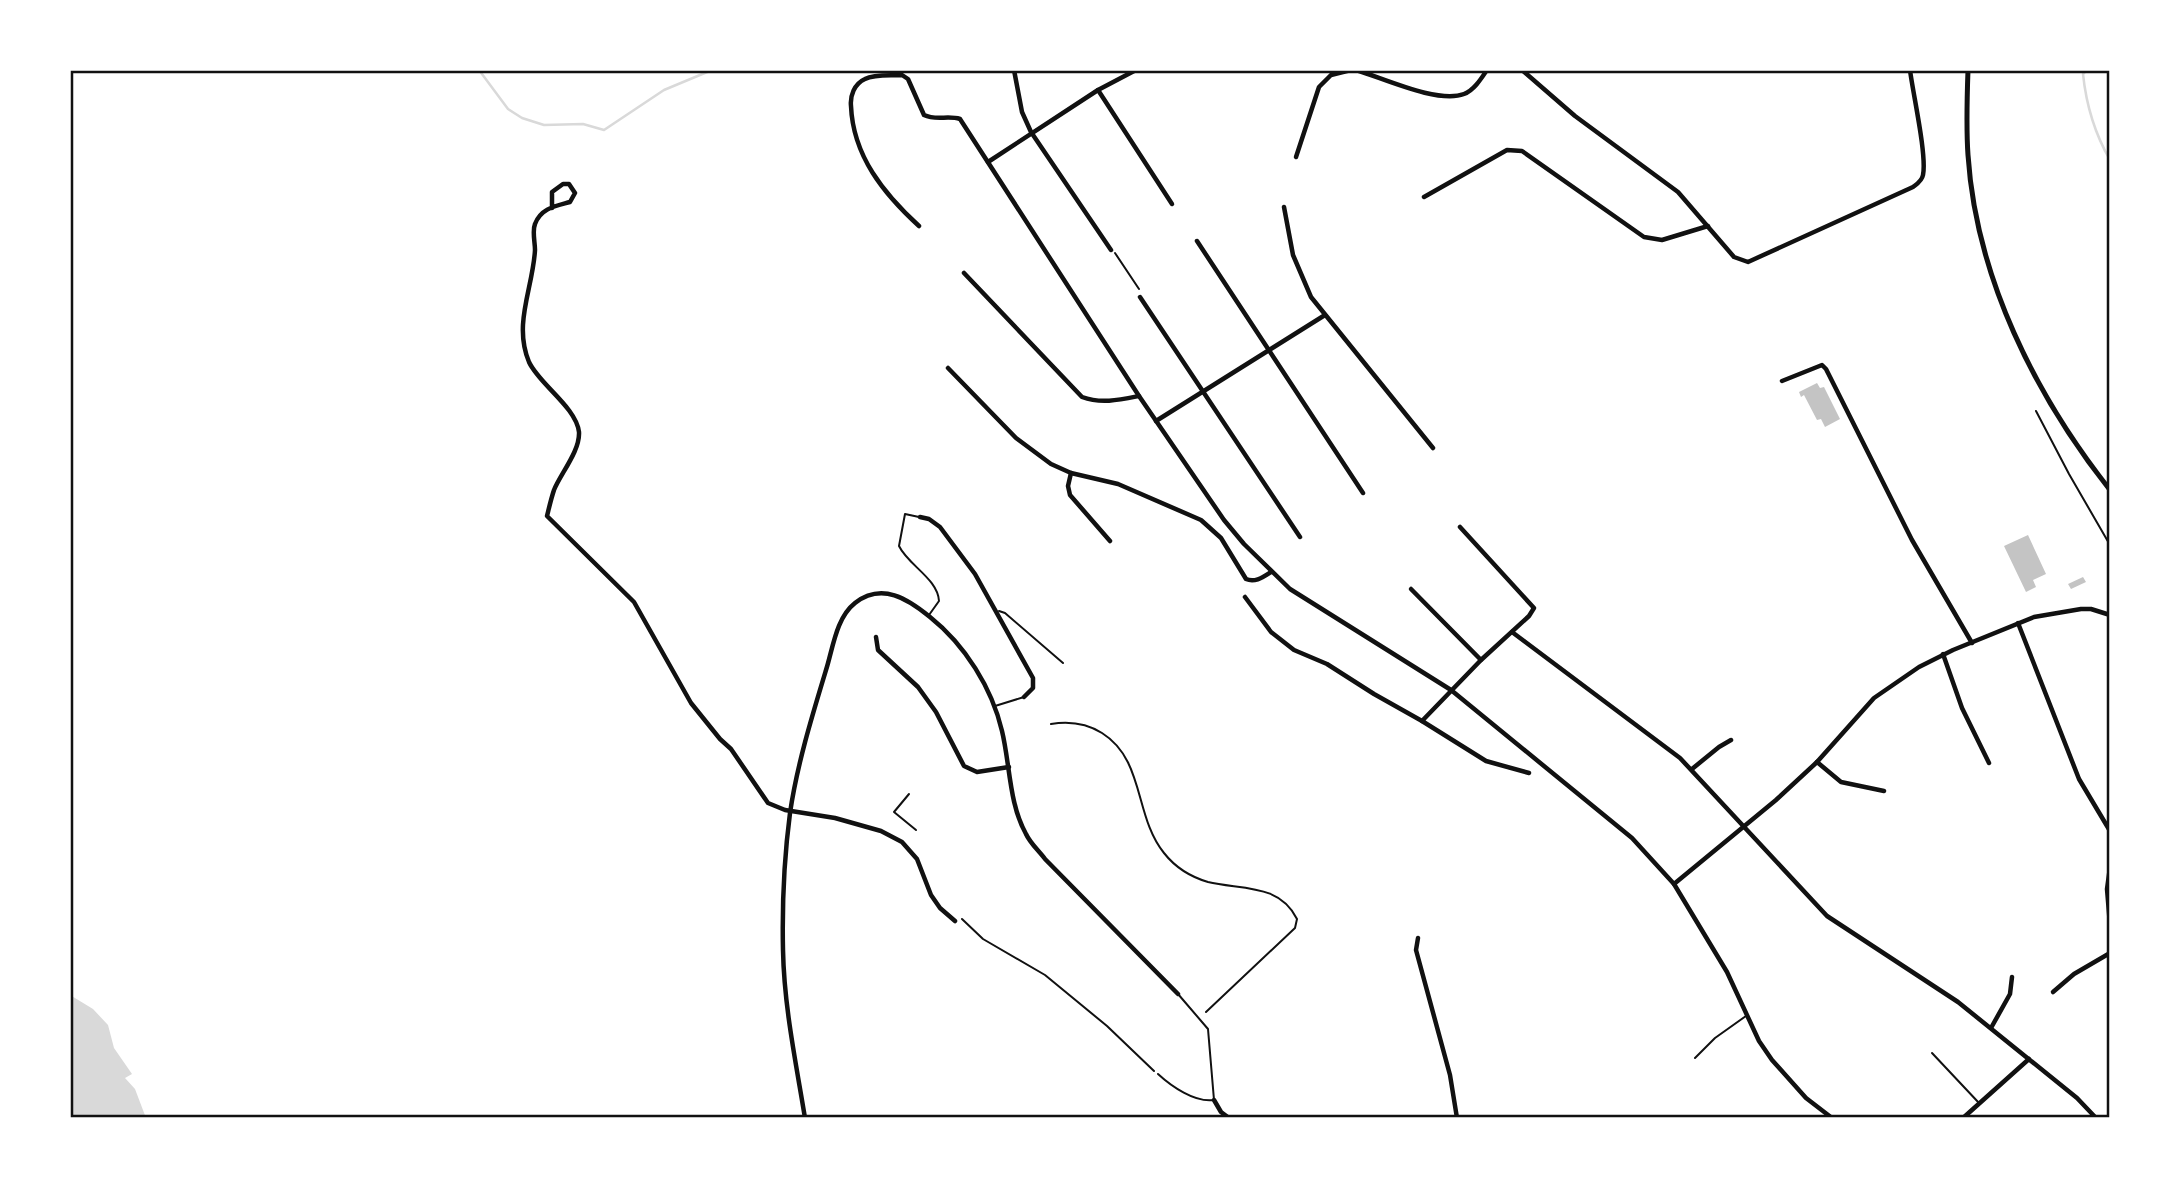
<svg xmlns="http://www.w3.org/2000/svg" width="2180" height="1188" font-family="'Source Sans 3',sans-serif">
<style>
.water{fill:#d9d9d9}
.lines{fill:none;stroke-linecap:round;stroke-linejoin:round}
.stream{stroke:#d9d9d9;stroke-width:2.5}
.building{fill:#c4c4c4}
.path{stroke:#111;stroke-width:2}
.service{stroke:#111;stroke-width:2}
.minor{stroke:#111;stroke-width:4.5}
.tertiary{stroke:#111;stroke-width:5}
.neatline{fill:none;stroke:#111;stroke-width:2.5}
</style>
<rect width="100%" height="100%" fill="#fff"/>
<polygon class="water" points="70,995 93,1009 108,1025 114,1048 132,1074 125,1078 135,1089 146,1118 70,1118"/>
<g class="lines">
<g class="stream">
<polyline points="479,70 508,109 522,118 544,125 583,124 604,130 664,90 712,70"/>
<path d="M2087,70L2083,74C2086,103 2095,134 2110,160"/>
</g>
</g>
<g class="building">
<polygon points="1817,383 1820,388 1824,387 1840,419 1825,427 1821,419 1817,420 1804,395 1801,397 1799,392"/>
<polygon points="2028,535 2046,574 2033,580 2036,587 2026,592 2004,546"/>
<polygon points="2083,577 2086,582 2071,589 2068,584"/>
</g>
<g class="lines">
<g class="path">
<polyline points="1115,253 1139,289"/>
<path d="M1051,724C1069,721 1086,723 1102,733C1145,760 1134,816 1164,853C1175,867 1191,877 1208,882C1241,890 1279,883 1297,919L1295,928L1206,1012"/>
<polyline points="962,919 983,939 1045,975 1107,1026 1154,1071"/>
</g>
<g class="service">
<polyline points="2036,411 2069,474 2110,545"/>
<path d="M919,517L905,514L899,546C908,565 938,579 939,601L929,615"/>
<polyline points="999,611 1005,613 1063,663"/>
<polyline points="995,706 1024,697"/>
<polyline points="909,794 894,812 916,830"/>
<polyline points="1932,1053 1979,1103"/>
<polyline points="1695,1058 1715,1038 1746,1016"/>
<path d="M1158,1074C1171,1086 1195,1103 1214,1100L1208,1029L1178,994"/>
</g>
<g class="minor">
<polyline points="1014,70 1022,112 1031,132 1111,250"/>
<path d="M1356,70C1383,78 1438,104 1464,94C1474,90 1481,79 1487,70"/>
<path d="M1522,70L1575,116L1678,192L1734,257L1748,262L1913,187C1917,184 1922,181 1923,175C1927,155 1913,94 1910,70"/>
<polyline points="1098,90 1172,204"/>
<polyline points="1296,157 1319,87 1331,75 1351,70"/>
<polyline points="988,162 1098,90 1136,70"/>
<polyline points="1424,197 1507,150 1522,151 1644,237 1662,240 1708,226"/>
<polyline points="1284,207 1293,255 1311,297 1433,448"/>
<path d="M552,208V192L563,184H569L575,193L570,202C556,206 541,208 535,224C532,231 535,242 535,250C533,288 513,324 529,362C539,384 576,407 579,432C580,451 561,473 554,490C551,499 549,508 547,516L634,602L691,703L720,739L731,749L768,803L785,810L835,818L881,831L902,842L917,859L931,895L940,908L955,921"/>
<path d="M919,226C884,194 853,156 851,106C850,96 854,84 865,79C875,74 891,76 902,75L908,79L924,115C936,121 948,115 960,119L1139,396L1224,520L1244,544L1290,589L1451,690L1632,838L1674,884L1727,972L1759,1041L1772,1060L1806,1098L1832,1118"/>
<polyline points="1197,241 1363,493"/>
<path d="M964,273L1082,397C1101,404 1119,400 1139,396"/>
<polyline points="1140,297 1300,537"/>
<path d="M948,368L1016,438L1051,464L1071,473L1118,484L1201,520L1221,538L1246,579C1255,583 1263,577 1271,572"/>
<polyline points="1782,381 1822,365 1826,369 1912,540 1972,643"/>
<polyline points="1156,421 1325,315"/>
<polyline points="1071,473 1068,486 1070,495 1110,541"/>
<polyline points="920,517 929,519 940,527 975,574 1033,678 1033,688 1024,697"/>
<polyline points="1460,527 1534,608 1529,616 1481,660 1422,721 1486,761 1529,773"/>
<polyline points="1411,589 1481,660"/>
<polyline points="1245,597 1271,632 1294,650 1327,664 1374,694 1422,721"/>
<polyline points="2018,623 2079,779 2110,831"/>
<polyline points="1512,632 1680,758 1827,916 1958,1002 2077,1098 2096,1118"/>
<polyline points="876,637 878,650 918,687 936,712 964,766 977,772 1009,767"/>
<polyline points="1943,654 1962,708 1989,763"/>
<polyline points="1817,762 1841,782 1884,791"/>
<polyline points="1692,769 1719,747 1731,740"/>
<polyline points="2110,867 2107,889 2110,925"/>
<polyline points="1674,884 1776,800 1817,762 1874,698 1919,667 1953,650 2034,617 2081,609 2091,609 2110,615"/>
<polyline points="1418,938 1416,950 1450,1075 1457,1118"/>
<polyline points="2053,992 2074,974 2110,953"/>
<polyline points="1991,1028 2010,994 2012,977"/>
<polyline points="1214,1100 1221,1112 1229,1118"/>
<path d="M805,1118C796,1063 784,1006 783,950C782,904 784,859 790,813C797,765 812,716 826,670C833,648 836,618 855,603C882,582 908,599 930,617C965,645 992,688 1002,731C1010,764 1009,804 1026,834C1030,843 1039,851 1045,859L1178,994"/>
<polyline points="1963,1118 2029,1059"/>
</g>
<path class="tertiary" d="M1968,70C1967,98 1966,127 1968,155C1976,277 2035,395 2110,490"/>
</g>
<rect width="2180" height="1188" fill="none" stroke="#ffffff" stroke-width="144"/>
<rect x="72" y="72" width="2036" height="1044" class="neatline"/>
</svg>
